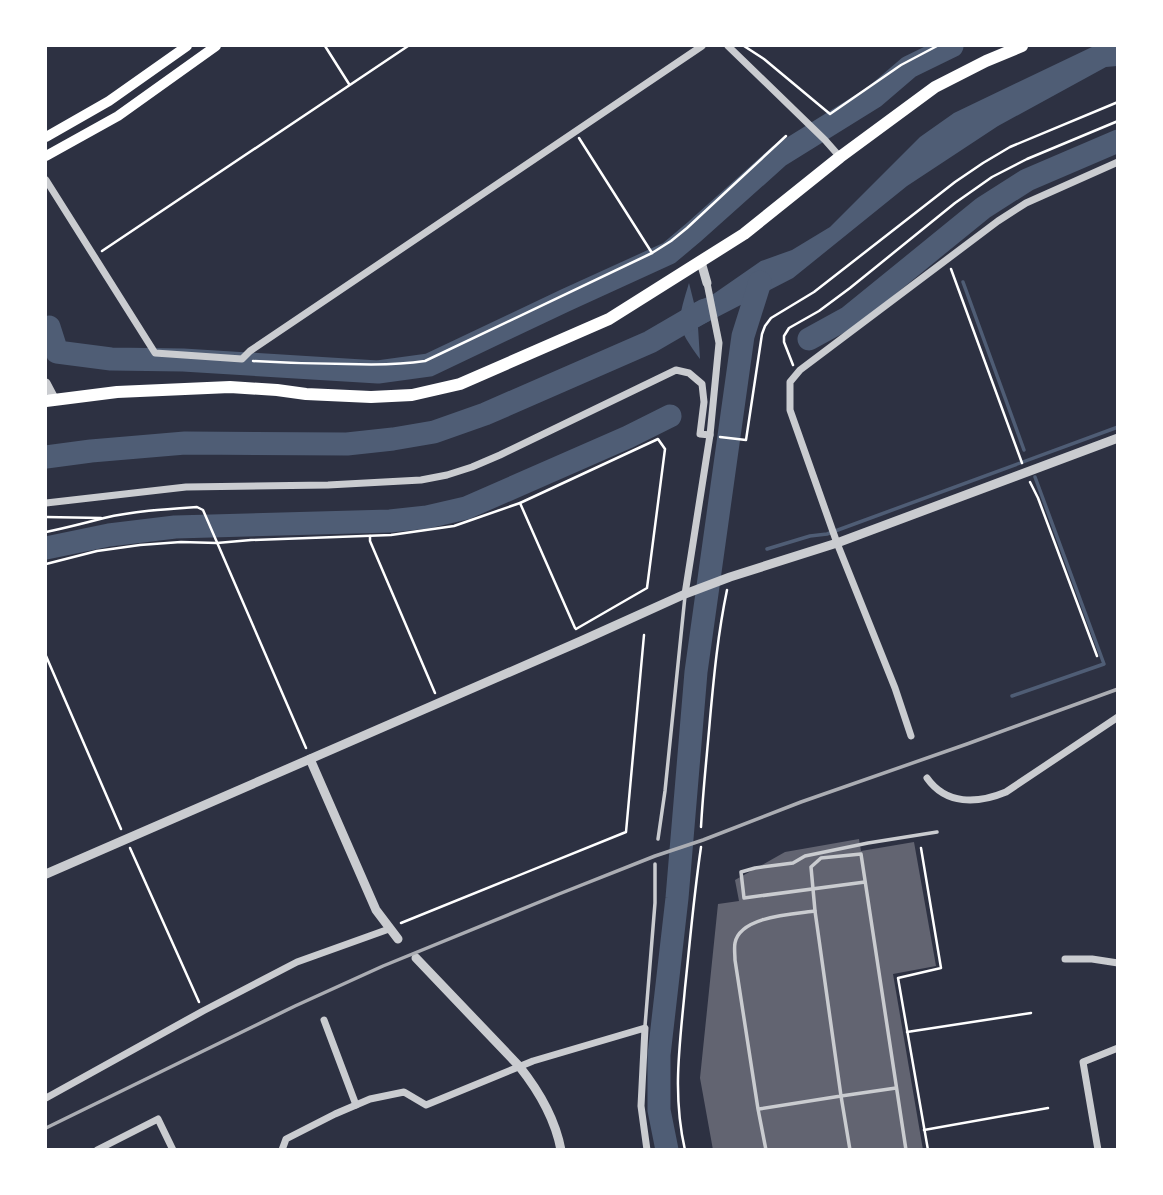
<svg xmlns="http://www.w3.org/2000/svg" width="1163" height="1195" font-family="'Archivo Narrow',sans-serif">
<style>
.water{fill:#4f5d75}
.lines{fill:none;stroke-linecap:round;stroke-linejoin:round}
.stream{stroke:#4f5d75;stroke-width:3.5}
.river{stroke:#4f5d75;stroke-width:23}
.building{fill:#626471}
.path{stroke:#fff;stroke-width:2.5}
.service{stroke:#caccd0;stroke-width:3.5}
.minor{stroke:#caccd0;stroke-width:7}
.tertiary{stroke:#caccd0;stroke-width:9}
.secondary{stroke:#fff;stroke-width:10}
.primary{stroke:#fff;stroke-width:12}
.rail{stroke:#abadb3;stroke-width:3.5}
</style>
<rect width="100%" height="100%" fill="#2d3142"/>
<path class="water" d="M1094,46H1117V66L1106,67L998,126L907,186L793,278L698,327L700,359C675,325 677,323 689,283L694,303L712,295L761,261L792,250L830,227L920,137L954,113Z"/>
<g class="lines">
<g class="stream">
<polyline points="963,282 1024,450"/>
<polyline points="767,549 810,536 827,534 1118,427"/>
<polyline points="1012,696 1104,664 1035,477"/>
</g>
<g class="river">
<polyline points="49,327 57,352 111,359 183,360 378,372 429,365 566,300 669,253 694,232 779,156 874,97 909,67 952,46"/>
<polyline points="809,339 849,317 983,208 1027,180 1118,141"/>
<polyline points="46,457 91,451 185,443 347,444 393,439 434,432 485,414 650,342 705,310"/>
<polyline points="46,548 109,535 175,527 390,521 427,517 466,508 628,437 670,416"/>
<polyline points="667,1150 659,1110 659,1055 677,898 696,672 743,336 760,282"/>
</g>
</g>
<polygon class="building" points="859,839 861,851 914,842 936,966 893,974 923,1150 713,1150 700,1078 718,904 739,901 735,880 785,852"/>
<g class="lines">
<g class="path">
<polyline points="325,46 349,84"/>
<polyline points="744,46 764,59 830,114 901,65 937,46"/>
<polyline points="579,138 652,253 671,241 687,228 786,136"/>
<polyline points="102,251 408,46"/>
<polyline points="951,269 1022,463"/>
<path d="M253,361C284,363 316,364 347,364C374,365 399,365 425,361L652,253"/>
<polyline points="793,365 784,342 784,336 789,328 819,311 850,288 955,203 992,177 1027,159 1118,121"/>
<polyline points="720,437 746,440 762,334 765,326 771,318 814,292 955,182 983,163 1010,147 1118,102"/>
<polyline points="1030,482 1038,498 1097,656"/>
<polyline points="520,503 575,628"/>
<polyline points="46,517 101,518"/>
<path d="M46,532C65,528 85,523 104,518C134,511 167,509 197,507L203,510L306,748"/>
<polyline points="370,536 370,541 435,693"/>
<polyline points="46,564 97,551 140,545 181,542 217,543 251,540 391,535 454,526 520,503 658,439 665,449 647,588 576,629"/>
<polyline points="46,656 121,829"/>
<path d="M701,827C703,790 707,755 710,719C714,675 718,633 727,590"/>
<polyline points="130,848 199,1002"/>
<polyline points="921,848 941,968 898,978 928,1150"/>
<polyline points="401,923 626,832 644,635"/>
<polyline points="907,1032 1031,1013"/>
<polyline points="924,1130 1048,1108"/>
<path d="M685,1150C672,1093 680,1044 685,988C690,941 694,894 701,847"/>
</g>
<g class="service">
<polyline points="658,839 665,791 685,596"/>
<polyline points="865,882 744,898 741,872 755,868 793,863 805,856 868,843 937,832"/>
<polyline points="645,1026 655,903 655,864"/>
<polyline points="759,1109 841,1096 815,911"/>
<path d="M766,1150L758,1109L735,960C735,955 734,948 735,943C740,916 794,914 815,911L811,867L821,858L861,854L906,1150"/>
<polyline points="850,1150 841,1096 896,1088"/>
</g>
<g class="minor">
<polyline points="728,46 825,140 840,157"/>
<polyline points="46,180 155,353 242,359 250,351 702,46"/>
<polyline points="46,503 186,487 328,485 421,480 447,475 472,467 500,455 676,370 689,373 702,384 704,402 700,434 710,435"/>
<polyline points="685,594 710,435 719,343 707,283"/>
<polyline points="911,736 895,688 837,543 790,410 790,382 800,370 998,221 1026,203 1118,162"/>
<path d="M927,778C946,805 977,804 1006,792L1118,717"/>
<polyline points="1065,959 1092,959 1118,963"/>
<polyline points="324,1020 356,1105"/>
<polyline points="46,1098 203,1011 297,962 389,929"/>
<polyline points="97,1150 158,1119 173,1150"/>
<polyline points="282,1150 286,1139 335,1114 370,1099 404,1092 426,1105 533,1061 645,1028 641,1106 647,1150"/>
<polyline points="1098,1150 1083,1062 1118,1048"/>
</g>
<g class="tertiary">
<polyline points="701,262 707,283"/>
<polyline points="46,383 55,400"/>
<polyline points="310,759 376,910 398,939"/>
<polyline points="46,874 581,641 685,594 730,577 837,543 1118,438"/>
<path d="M416,958L519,1066C539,1091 555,1118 561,1150"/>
</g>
<g class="secondary">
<polyline points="46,137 109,101 187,46"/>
<polyline points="46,156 118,116 216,46"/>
</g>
<polyline class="primary" points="46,401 117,392 230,387 277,390 306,394 371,397 412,395 460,384 609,319 744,234 840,157 935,87 986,61 1022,46"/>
<polyline class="rail" points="46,1128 295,1006 383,966 559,894 655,856 703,840 801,802 967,744 1118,689"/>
</g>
<rect width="1163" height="1195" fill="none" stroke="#ffffff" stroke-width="94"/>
</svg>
